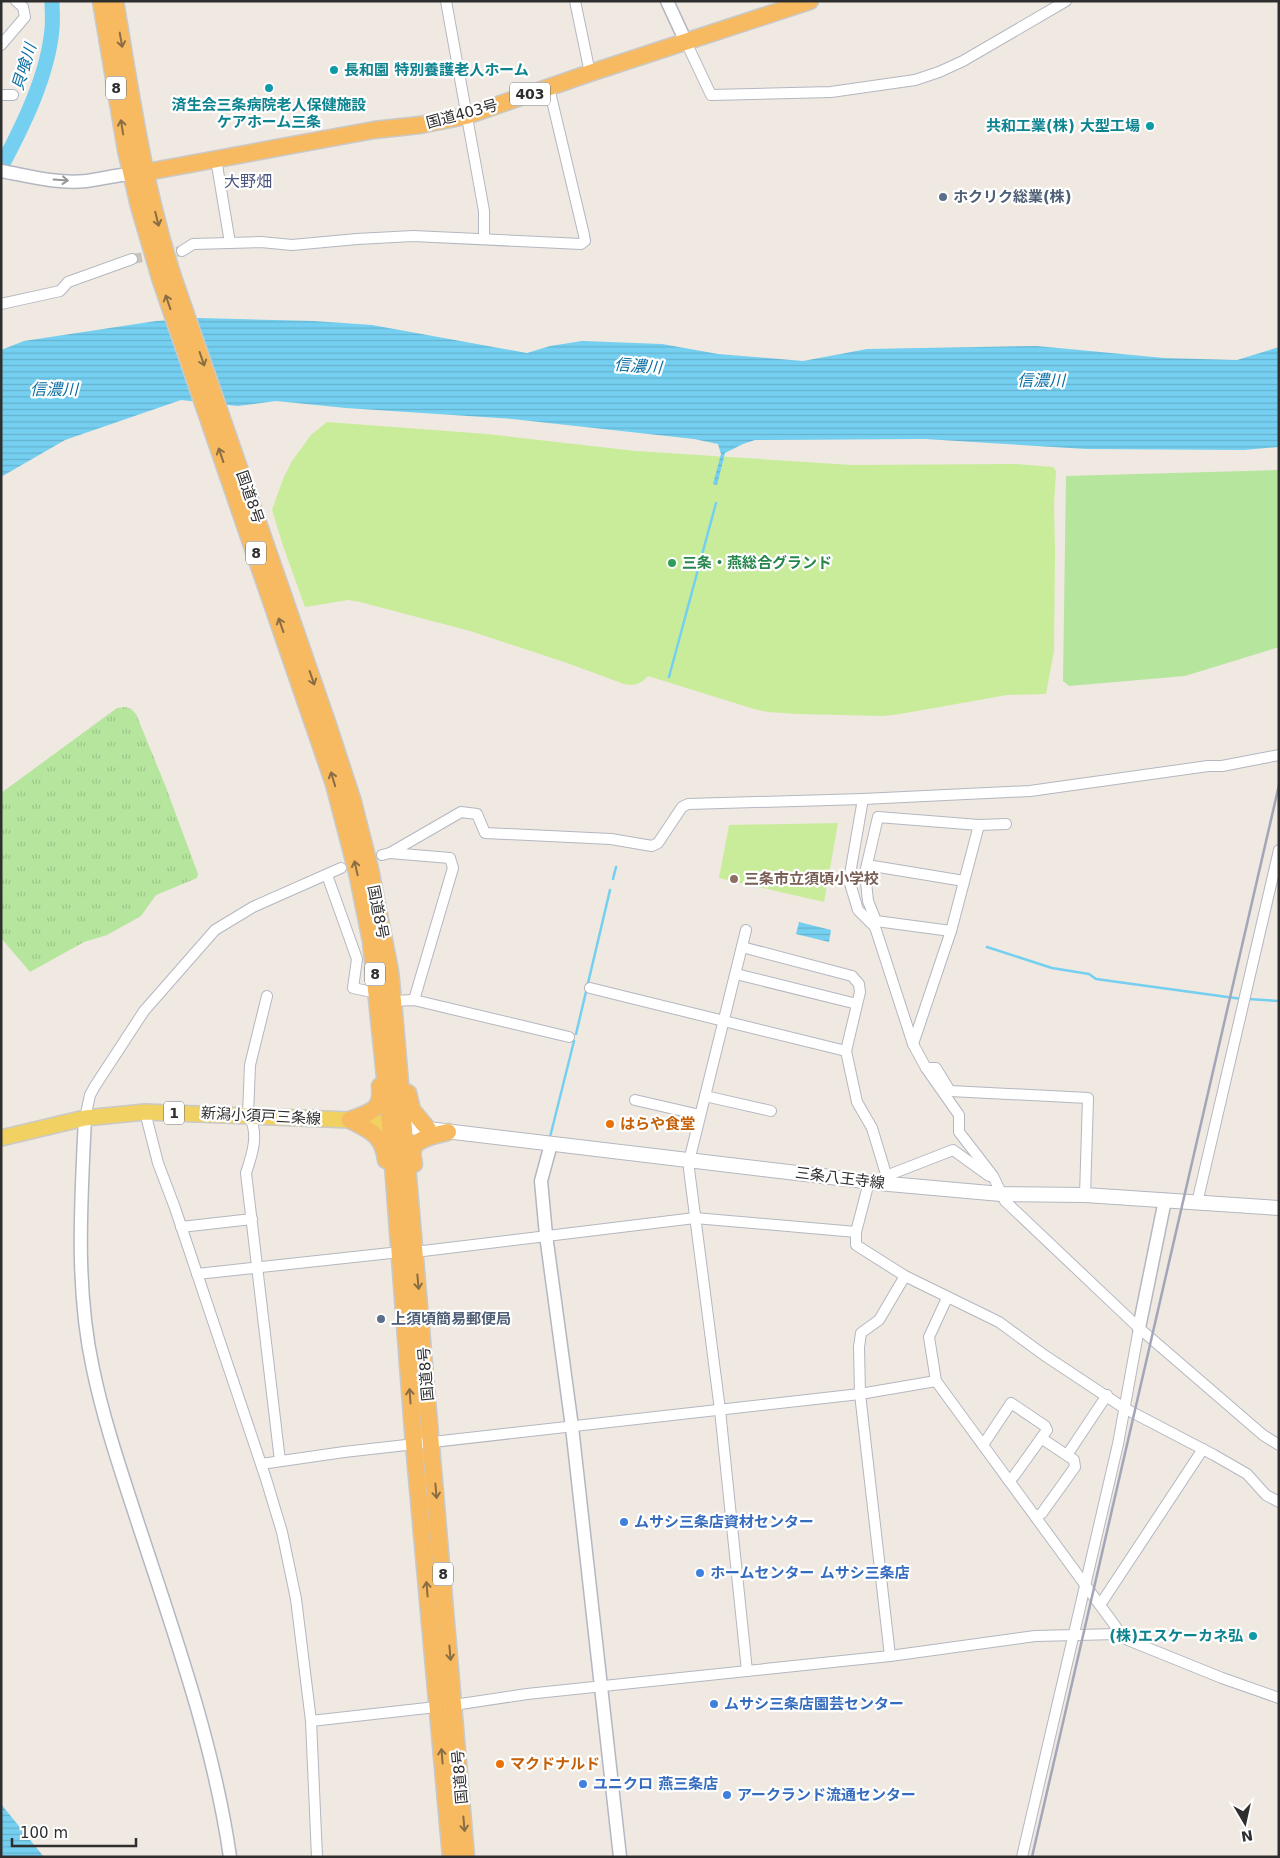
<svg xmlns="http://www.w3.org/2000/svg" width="1280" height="1858" font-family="'DejaVu Sans','Noto Sans JP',sans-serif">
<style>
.grass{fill:#b6e59e}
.park{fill:url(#park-tufts)}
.pitch{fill:#c9ec9a}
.water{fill:url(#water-rules)}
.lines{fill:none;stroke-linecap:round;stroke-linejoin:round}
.stream{stroke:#75cff0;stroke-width:2.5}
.river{stroke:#75cff0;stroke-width:15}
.minor-tunnel{stroke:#c8c4bd;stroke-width:10;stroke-dasharray:10 5;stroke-linecap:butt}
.minor-casing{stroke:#b4b7c1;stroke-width:12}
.tertiary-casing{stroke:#b4b7c1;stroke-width:15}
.secondary-casing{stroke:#b4b7c1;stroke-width:16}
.primary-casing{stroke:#c9c9c9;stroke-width:18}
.trunk-casing{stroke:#c9c9c9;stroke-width:19}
.minor{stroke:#fff;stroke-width:10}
.tertiary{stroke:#fff;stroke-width:12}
.secondary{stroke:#fff;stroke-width:14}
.primary{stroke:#f2d163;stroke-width:15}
.trunk{stroke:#f8ba60;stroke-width:16}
.rail{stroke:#a3a6b8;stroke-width:2.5}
.oneway{stroke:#896d44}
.oneway2{stroke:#969696}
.culture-dot{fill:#0f9aa8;stroke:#fff;stroke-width:2}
.service-dot{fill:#5c6f8a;stroke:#fff;stroke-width:2}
.leisure-dot{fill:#2e9e5b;stroke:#fff;stroke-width:2}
.education-dot{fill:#8d6e63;stroke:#fff;stroke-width:2}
.food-dot{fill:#e8710a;stroke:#fff;stroke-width:2}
.shop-dot{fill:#3f7fe0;stroke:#fff;stroke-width:2}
.labels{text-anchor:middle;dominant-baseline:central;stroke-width:4.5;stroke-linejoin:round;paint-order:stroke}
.shield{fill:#fff;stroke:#6d6d6d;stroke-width:1}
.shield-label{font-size:14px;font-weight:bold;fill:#2e2e2e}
.culture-label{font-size:15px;font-weight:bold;fill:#0d838f;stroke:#fff;text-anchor:end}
.street-label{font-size:15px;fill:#2e2e2e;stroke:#fff}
.service-label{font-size:15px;font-weight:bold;fill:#4e5e75;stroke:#fff;text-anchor:start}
.leisure-label{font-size:15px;font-weight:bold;fill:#27864d;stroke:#fff;text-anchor:start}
.education-label{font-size:15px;font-weight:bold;fill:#785e54;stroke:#fff;text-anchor:start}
.food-label{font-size:15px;font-weight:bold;fill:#c56008;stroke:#fff;text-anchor:start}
.shop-label{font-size:15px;font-weight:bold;fill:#366cbe;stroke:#fff;text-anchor:start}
.water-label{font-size:16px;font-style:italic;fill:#0d6fa3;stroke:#fff}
.neighbourhood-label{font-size:16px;fill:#4d5680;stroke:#fff}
</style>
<defs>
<pattern id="park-tufts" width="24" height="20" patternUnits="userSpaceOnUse" patternTransform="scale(1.25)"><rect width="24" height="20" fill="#b6e59e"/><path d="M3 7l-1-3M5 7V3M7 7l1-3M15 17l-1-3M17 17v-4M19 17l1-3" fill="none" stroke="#9dc588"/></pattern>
<pattern id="water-rules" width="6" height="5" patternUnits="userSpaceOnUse" patternTransform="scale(1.25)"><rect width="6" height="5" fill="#75cff0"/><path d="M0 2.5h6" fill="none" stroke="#66b2ce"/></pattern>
</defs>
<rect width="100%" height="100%" fill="#efe9e1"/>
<polygon class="grass" points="1279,470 1279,647 1185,676 1069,686 1063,681 1066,476"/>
<polygon class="park" points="125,707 131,709 136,714 165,785 198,874 197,878 156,895 141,916 107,935 84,942 30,972 1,938 1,793 117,708"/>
<g class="pitch">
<path d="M327,422L487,434L636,451L852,465L1015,464L1053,467L1056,471L1054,505L1055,549L1054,651L1046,694L1007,695L900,714L883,716L798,714L768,712L754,709L648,676C640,684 636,686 624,684L567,663L470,631L360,602L348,600L305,607L283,546L272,510L283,479L292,461L311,435Z"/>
<polygon points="838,823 824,902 719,878 729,825"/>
</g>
<g class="water">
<polygon points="199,318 314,321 372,325 527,353 550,346 582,341 662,344 718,354 803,361 867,349 1037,346 1164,358 1237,360 1279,347 1279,447 1244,450 1086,449 925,439 755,440 743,444 725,453 717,485 713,484 721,454 718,444 694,439 512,419 346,408 276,401 238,406 181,400 65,440 1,477 1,350 24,341 156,321"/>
<polygon points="799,922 831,930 829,942 796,934"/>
<polygon points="1,1804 44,1857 1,1857"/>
</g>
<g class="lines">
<g class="stream">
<polyline points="669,677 716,503"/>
<polyline points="613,879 616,867"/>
<polyline points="987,947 1052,968 1089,974 1096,979 1242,999"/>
<polyline points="1248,999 1279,1001"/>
<polyline points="576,1034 610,890"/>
<polyline points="550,1137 574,1041"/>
</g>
<path class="river" d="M1,167C23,126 48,75 52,29C53,20 52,10 52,1"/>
<polyline class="minor-tunnel" points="132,259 182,251"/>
<g class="minor-casing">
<g id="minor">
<polyline points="446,1 484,211 484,239"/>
<polyline points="575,1 590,73"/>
<polyline points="686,42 711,95 831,92 915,80 939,72 963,61 1066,1"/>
<polyline points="1,45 25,17 23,7 16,1"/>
<polyline points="1,95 13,95"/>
<polyline points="216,159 230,243"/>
<polyline points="182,251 193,244 261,242 292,245 357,239 413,236 581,244 585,241 584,235 549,88"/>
<polyline points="1,304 60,291 68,282 132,259"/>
<polyline points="863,799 849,880 858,910 875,927 913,1044 926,1068 959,1115 959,1132 993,1176 1005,1201 1139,1328 1263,1435 1279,1445"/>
<polyline points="390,853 450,858 453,868 414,1000"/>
<polyline points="382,855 390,853 461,812 477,814 485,833 611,839 652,846 658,843 682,807 688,804 863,799 1030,791 1208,766 1222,766 1279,755"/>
<polyline points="867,865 964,881"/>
<polyline points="327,875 357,959 353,988 377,993"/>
<polyline points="876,921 951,931"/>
<polyline points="875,927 876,921 868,901 865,873 878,817 979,825 1006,824"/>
<polyline points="746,930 691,1153 689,1169 720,1410 747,1671"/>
<polyline points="742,947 852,976 859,984 860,992 846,1051"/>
<polyline points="736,974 857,1004"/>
<polyline points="590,988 846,1051 857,1102 872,1128 889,1184"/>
<path d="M267,996L250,1065L248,1115C260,1132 252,1155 246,1173L280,1461"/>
<polyline points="393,1001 414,1000 569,1037"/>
<polyline points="913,1044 951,931 979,825"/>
<polyline points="926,1068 936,1068 950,1091 1088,1098 1085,1195"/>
<polyline points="705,1096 771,1111"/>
<polyline points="635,1100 700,1115"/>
<polyline points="145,1112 158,1163 175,1208 266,1479 282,1532 296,1599 311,1721 317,1857"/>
<polyline points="85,1118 90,1095 95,1086 144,1011 215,930 253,907 341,868"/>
<polyline points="886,1176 953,1150 989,1176"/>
<polyline points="869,1182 856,1232 856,1245 905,1276 999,1322 1044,1355 1124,1408 1214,1455 1247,1474 1266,1495 1279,1502"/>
<polyline points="1197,1203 1279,850"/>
<polyline points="181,1227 252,1219"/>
<polyline points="415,1252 695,1218 856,1232"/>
<polyline points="197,1274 400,1252"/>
<polyline points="947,1298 929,1337 936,1381 1116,1627 1118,1634 1128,1640 1222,1678 1279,1698"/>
<polyline points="983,1445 1011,1403 1045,1426 1047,1430 1014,1476 1009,1481"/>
<polyline points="1067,1455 1107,1395"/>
<polyline points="261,1464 344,1452 860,1394 936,1381"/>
<polyline points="1036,1517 1042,1513 1075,1467 1074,1460 1041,1438"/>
<polyline points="1100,1605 1203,1449"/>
<polyline points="890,1656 860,1394 859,1347 861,1333 879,1320 905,1276"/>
<polyline points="311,1721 454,1705 527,1694 890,1656 1035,1636 1118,1634"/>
<polyline points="1022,1857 1118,1444 1139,1328"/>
</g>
</g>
<g class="tertiary-casing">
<g id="tertiary">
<polyline points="667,1 686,42"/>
<path d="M1,171C29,176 57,184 86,181C101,179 116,175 132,174"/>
<path d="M85,1118C81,1202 75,1287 93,1369C103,1417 118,1462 133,1508C170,1622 213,1738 230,1857"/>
<polyline points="551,1144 541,1181 546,1235 572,1427 620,1857"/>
<polyline points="1139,1328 1165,1200"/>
</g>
</g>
<g class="secondary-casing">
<polyline id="secondary" points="403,1126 889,1184 1001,1194 1085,1195 1279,1208"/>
</g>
<g class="primary-casing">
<polyline id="primary" points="1,1138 85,1118 145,1112 350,1120 402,1126"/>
</g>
<g class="trunk-casing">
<g id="trunk">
<polyline points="101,1 126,150 139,206 161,281 334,784 357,872 371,941 390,1125 414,1444 451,1857"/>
<path d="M115,1C131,95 144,189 174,280L328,725L353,802L370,869L390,971L393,1001L466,1857"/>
<polyline points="136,174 374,130 420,125 466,116 590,73 810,1"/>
<polyline points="408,1093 412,1110 428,1129"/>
<path d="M350,1120C370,1112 383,1111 380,1086"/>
<path d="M350,1120C371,1131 383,1135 386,1160"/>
<path d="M414,1164C413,1159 411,1152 414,1147C419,1137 438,1135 448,1132"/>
</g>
</g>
<use href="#minor" class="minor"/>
<use href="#tertiary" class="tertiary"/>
<use href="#secondary" class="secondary"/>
<use href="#primary" class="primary"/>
<use href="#trunk" class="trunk"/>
<polyline class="rail" points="1032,1857 1279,785"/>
</g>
<defs><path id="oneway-shaft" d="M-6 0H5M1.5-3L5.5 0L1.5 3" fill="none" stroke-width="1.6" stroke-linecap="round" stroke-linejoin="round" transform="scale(1.25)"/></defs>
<g class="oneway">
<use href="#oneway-shaft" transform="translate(121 40) rotate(80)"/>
<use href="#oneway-shaft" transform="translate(122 127) rotate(-99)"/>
<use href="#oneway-shaft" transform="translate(157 219) rotate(76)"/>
<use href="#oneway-shaft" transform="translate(168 302) rotate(-109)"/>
<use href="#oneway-shaft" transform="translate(202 359) rotate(71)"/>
<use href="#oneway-shaft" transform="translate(221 455) rotate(-109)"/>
<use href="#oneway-shaft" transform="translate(281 625) rotate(-109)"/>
<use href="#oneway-shaft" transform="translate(312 678) rotate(71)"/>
<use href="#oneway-shaft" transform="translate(333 779) rotate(-107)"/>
<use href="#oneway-shaft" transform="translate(356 868) rotate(-103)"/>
<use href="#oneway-shaft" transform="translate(418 1282) rotate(85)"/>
<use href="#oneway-shaft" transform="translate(410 1396) rotate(-94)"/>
<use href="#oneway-shaft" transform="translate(436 1491) rotate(85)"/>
<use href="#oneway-shaft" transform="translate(427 1589) rotate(-95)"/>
<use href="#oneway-shaft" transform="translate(450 1653) rotate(85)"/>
<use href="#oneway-shaft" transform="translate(442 1756) rotate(-95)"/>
<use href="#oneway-shaft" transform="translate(464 1824) rotate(85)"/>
</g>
<use class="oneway2" href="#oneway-shaft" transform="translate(61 180) rotate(4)"/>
<g class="culture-dot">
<circle cx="334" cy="70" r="5"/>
<circle cx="269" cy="88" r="5"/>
<circle cx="1150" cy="126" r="5"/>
<circle cx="1253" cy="1636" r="5"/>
</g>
<g class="service-dot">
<circle cx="943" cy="197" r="5"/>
<circle cx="381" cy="1319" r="5"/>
</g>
<circle class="leisure-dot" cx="672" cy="563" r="5"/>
<circle class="education-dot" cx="734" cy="879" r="5"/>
<g class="food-dot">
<circle cx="610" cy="1124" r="5"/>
<circle cx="500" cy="1764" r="5"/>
</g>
<g class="shop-dot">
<circle cx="624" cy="1522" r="5"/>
<circle cx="700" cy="1573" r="5"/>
<circle cx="714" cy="1704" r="5"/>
<circle cx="583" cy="1784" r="5"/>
<circle cx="727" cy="1795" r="5"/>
</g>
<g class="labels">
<g class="shield">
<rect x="106" y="76.5" width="20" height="23" rx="4"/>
<rect x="510" y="82.5" width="40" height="23" rx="4"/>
<rect x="246" y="541.5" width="20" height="23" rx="4"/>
<rect x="365" y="962.5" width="20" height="23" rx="4"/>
<rect x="164" y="1101.5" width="20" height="23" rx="4"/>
<rect x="433" y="1562.5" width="20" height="23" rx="4"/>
</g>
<g class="shield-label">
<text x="116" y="88">8</text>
<text x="530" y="94">403</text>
<text x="256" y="553">8</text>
<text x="375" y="974">8</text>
<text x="174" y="1113">1</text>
<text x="443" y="1574">8</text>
</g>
<g class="culture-label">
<text x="344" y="70" text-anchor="start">長和園 特別養護老人ホーム</text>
<text x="269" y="105" text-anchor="middle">済生会三条病院老人保健施設<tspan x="269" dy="17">ケアホーム三条</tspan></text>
<text x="1140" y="126">共和工業(株) 大型工場</text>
<text x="1243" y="1636">(株)エスケーカネ弘</text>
</g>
<g class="street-label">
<text transform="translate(462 114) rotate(-15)">国道403号</text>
<text transform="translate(250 497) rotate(71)">国道8号</text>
<text transform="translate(378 912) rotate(79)">国道8号</text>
<text transform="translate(261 1116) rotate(3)">新潟小須戸三条線</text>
<text transform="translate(840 1178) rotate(7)">三条八王寺線</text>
<text transform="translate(426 1374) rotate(-95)">国道8号</text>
<text transform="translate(460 1777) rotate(-95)">国道8号</text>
</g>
<g class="service-label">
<text x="953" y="197">ホクリク総業(株)</text>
<text x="391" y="1319">上須頃簡易郵便局</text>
</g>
<g class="leisure-label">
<text x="682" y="563">三条・燕総合グランド</text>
</g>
<g class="education-label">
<text x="744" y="879">三条市立須頃小学校</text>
</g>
<g class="food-label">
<text x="620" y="1124">はらや食堂</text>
<text x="510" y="1764">マクドナルド</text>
</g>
<g class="shop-label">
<text x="634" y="1522">ムサシ三条店資材センター</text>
<text x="710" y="1573">ホームセンター ムサシ三条店</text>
<text x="724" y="1704">ムサシ三条店園芸センター</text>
<text x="593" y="1784">ユニクロ 燕三条店</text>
<text x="737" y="1795">アークランド流通センター</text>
</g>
<g class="water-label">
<text transform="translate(24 67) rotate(-73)">貝喰川</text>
<text transform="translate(638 366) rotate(4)">信濃川</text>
<text x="1041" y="380">信濃川</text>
<text x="54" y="389">信濃川</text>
</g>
<g class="neighbourhood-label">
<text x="248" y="181">大野畑</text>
</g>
</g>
<rect width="1280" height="1858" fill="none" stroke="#2e2e2e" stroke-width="5"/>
<g transform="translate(1245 1823) rotate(171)" stroke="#ffffff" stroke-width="4" paint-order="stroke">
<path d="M0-4L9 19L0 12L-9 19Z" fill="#2e2e2e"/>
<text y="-8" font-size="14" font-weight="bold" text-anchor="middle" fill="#2e2e2e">N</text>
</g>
<path d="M12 1838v8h124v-8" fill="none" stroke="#2e2e2e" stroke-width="2.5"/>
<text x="20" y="1838" font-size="15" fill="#2e2e2e" stroke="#ffffff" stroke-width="4" paint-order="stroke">100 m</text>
</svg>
